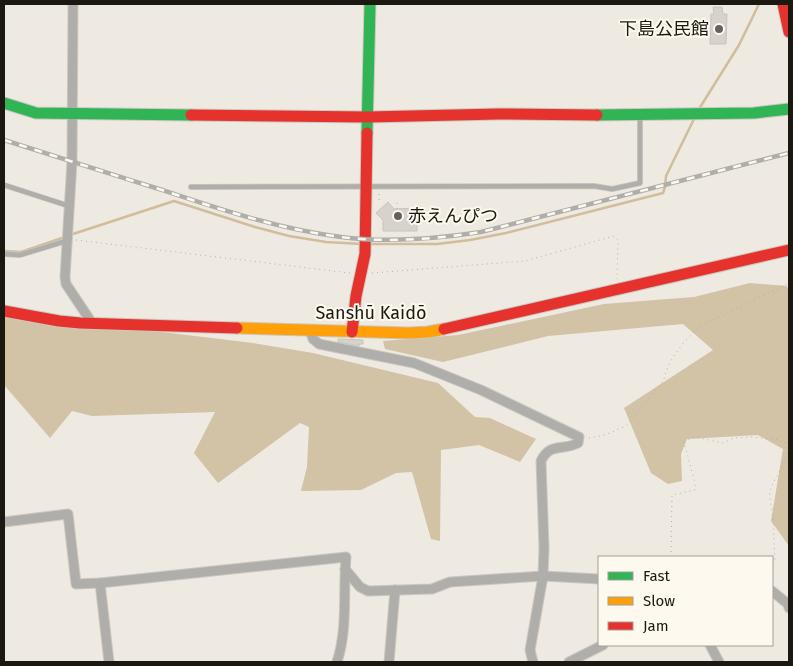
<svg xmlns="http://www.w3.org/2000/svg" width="793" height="666" font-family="'Fira Sans','Noto Sans JP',sans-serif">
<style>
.forest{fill:#d2c2a6}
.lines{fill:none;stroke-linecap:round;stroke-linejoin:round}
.stream{stroke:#d0bd9c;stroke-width:2.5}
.building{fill:#d7d3cc;stroke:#c8c4bd}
.lane-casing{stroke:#cbc8c1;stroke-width:6}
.street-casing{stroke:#cbc8c1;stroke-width:11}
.fast-casing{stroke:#cbc8c1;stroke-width:13}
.slow-casing{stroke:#cbc8c1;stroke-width:13}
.jam-casing{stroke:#cbc8c1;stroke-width:13}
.path{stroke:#b2b1ac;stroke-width:1;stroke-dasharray:1 4;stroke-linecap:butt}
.lane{stroke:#b0aeaa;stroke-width:4.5}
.street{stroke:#b0aeaa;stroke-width:9}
.fast{stroke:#30b455;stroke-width:11}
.slow{stroke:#ff9f0a;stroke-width:11}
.jam{stroke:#e5322d;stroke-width:11}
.rail-casing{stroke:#b0aea9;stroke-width:4.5}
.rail{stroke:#fef9ef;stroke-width:2.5;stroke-dasharray:8;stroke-linecap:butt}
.poi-dot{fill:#65625a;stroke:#fef9ef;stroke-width:2}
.labels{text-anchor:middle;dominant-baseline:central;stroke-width:4;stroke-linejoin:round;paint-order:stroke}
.poi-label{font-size:18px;fill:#1b1812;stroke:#fef9ef;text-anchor:end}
.street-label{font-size:18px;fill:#1b1812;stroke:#fef9ef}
</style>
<rect width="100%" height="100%" fill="#eeeae1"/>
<g class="forest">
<polygon points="750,283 787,286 789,292 789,546 771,521 783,449 758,435 687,439 681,454 682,481 668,484 651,473 624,408 713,350 683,324 548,336 443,362 385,349 383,341 458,335 604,304 694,297"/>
<polygon points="4,313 253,343 313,353 438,383 475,417 490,418 536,439 520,462 479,445 441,450 440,541 431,539 412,472 396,473 361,490 301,491 307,467 309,427 300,423 218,483 194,453 215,412 92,416 72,411 50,438 4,385"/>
</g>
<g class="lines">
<g class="stream">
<polyline points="699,109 739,45 759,4"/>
<polyline points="70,235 174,201 255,227 289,236 326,242 362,244"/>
<polyline points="369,244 437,244 470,240 506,233 663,193 665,187 666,176 694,119"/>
<polyline points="4,251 21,252 62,238"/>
</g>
</g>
<g class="building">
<polygon points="713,7 722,7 723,14 727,14 726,44 710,44 711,14 714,14"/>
<polygon points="388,202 394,209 417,208 417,231 383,231 383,220 376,213"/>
<polygon points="338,339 363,340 363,344 359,344 359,346 338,342"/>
</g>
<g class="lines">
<g class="lane-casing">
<g id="lane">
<polyline points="4,185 69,206"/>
<polyline points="191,187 594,186 612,189 640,183 640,116"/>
<polyline points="4,254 20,255 66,241"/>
</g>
</g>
<g class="street-casing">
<g id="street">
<polyline points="72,161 73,4"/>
<polyline points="72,162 65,277 66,284 92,323"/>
<path d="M310,331L313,339L319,344L414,363L481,390L579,437L578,443C563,451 550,442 541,461L544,548L543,576L530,650L533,662"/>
<path d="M4,522L68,514L76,584L100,583L346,557C343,592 348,628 337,662"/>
<polyline points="345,569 360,587 368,591 432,589 450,582 543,576 599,579"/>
<polyline points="100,583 109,662"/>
<polyline points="772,591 788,604 789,608"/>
<polyline points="710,645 719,662"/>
<polyline points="389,662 395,590"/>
<polyline points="569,662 603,645"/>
</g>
</g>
<g class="fast-casing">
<g id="fast">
<polyline points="4,103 36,113 191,115"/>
<polyline points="597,115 754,113 789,109"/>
<polyline points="367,133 370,4"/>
</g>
</g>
<g class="slow-casing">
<polyline id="slow" points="237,328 408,333 428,332 444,329"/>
</g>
<g class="jam-casing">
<g id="jam">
<polyline points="783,4 789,32"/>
<polyline points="191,115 368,117 498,114 597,115"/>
<polyline points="4,311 59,321 80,323 237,328"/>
<polyline points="444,329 789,250"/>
<polyline points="352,332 356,296 365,254 367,133"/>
</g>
</g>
<g class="path">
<polyline points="379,200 379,193"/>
<polyline points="397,209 397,202"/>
<polyline points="76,240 350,273"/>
<polyline points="372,273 525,261 614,236 618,240 617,279"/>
<path d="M589,438L605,435L626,426L664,380C667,360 685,340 699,327L789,283"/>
<path d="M671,557L672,495L695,490V483L684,442L695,437L723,443L734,438L752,437L775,439L785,442C793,460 773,476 770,492C769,499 772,508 773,515C774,531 774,546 775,562L772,565"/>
</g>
<use href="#lane" class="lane"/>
<use href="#street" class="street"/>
<use href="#fast" class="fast"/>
<use href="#slow" class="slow"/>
<use href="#jam" class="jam"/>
<g class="rail-casing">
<path id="rail" d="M4,140C55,156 107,173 159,189C219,209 278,229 341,237C387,243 435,239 481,232L789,153"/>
</g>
<use href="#rail" class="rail"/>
</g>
<g class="poi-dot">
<circle cx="719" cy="29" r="5"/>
<circle cx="398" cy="216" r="5"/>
</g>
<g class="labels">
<g class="poi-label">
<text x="709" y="29">下島公民館</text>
<text x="408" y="216" text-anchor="start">赤えんぴつ</text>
</g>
<g class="street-label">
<text x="371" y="313">Sanshū Kaidō</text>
</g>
</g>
<rect width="793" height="666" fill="none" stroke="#1b1812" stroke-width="10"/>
<rect x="598" y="556" width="175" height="90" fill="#fef9ef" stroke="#a39f97"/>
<rect x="608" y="572" width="25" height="8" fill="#30b455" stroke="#a39f97"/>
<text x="643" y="581" font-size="15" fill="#1b1812">Fast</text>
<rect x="608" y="597" width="25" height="8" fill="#ff9f0a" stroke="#a39f97"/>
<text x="643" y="606" font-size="15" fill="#1b1812">Slow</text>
<rect x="608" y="622" width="25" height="8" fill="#e5322d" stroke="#a39f97"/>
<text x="643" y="631" font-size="15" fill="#1b1812">Jam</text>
</svg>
